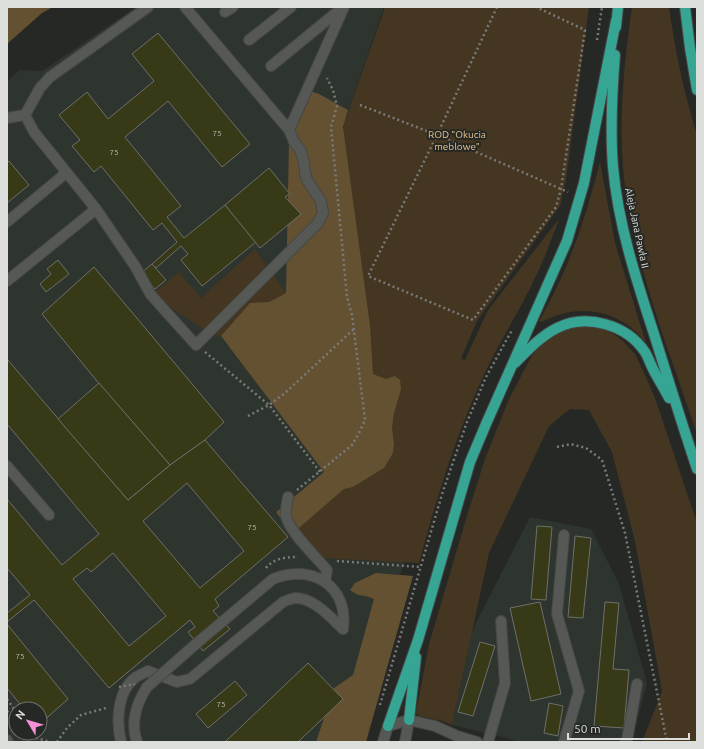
<svg xmlns="http://www.w3.org/2000/svg" width="704" height="749" font-family="Ubuntu,sans-serif">
<style>
.built{fill:#2e342e;fill-rule:evenodd}
.green{fill:#443621}
.forest{fill:#645131}
.building{fill:#383a17;stroke:#6e6f6c;fill-rule:evenodd}
.lines{fill:none;stroke-linecap:round;stroke-linejoin:round}
.minor-casing{stroke:#454745;stroke-width:12}
.major-casing{stroke:#454745;stroke-width:12}
.path{stroke:#797b79;stroke-width:2.5;stroke-dasharray:2 3;stroke-linecap:butt}
.minor{stroke:#565856;stroke-width:10}
.major{stroke:#36a593;stroke-width:10}
.minor-bridge-casing{stroke:#454745;stroke-width:12;stroke-linecap:butt}
.path-bridge{stroke:#797b79;stroke-width:2.5;stroke-dasharray:2 3;stroke-linecap:butt}
.minor-bridge{stroke:#565856;stroke-width:10}
.labels{text-anchor:middle;dominant-baseline:central;stroke-width:4;stroke-linejoin:round;paint-order:stroke}
.number-label{font-size:8px;fill:#b4b6ac}
.park-label{font-size:10px;fill:#e7c48b;stroke:#262826}
.street-label{font-size:10px;fill:#dddfdd;stroke:#262826}
</style>
<rect width="100%" height="100%" fill="#262826"/>
<g class="built">
<path d="M136,7H384L343,127L370,325L465,360L350,742H7V81L20,70L42,71ZM16,709H40V733H16Z"/>
<polygon points="530,517 591,529 619,584 647,683 632,740 628,742 522,742 452,725 472,631"/>
</g>
<g class="green">
<path d="M385,7H589L566,180L560,206L477,321L461,359L465,360L488,310L559,219C550,244 540,270 527,294C513,322 496,348 483,377C455,437 436,500 419,563L322,558L292,534L344,489L353,487L384,468L393,453L394,444L392,428L394,413L386,380L373,374L370,325L343,132L344,124Z"/>
<path d="M632,7H669C675,50 684,93 697,135V434C669,350 635,267 624,179C618,122 624,63 632,7Z"/>
<path d="M600,162L615,243L646,343C627,317 594,305 561,314C554,316 548,319 541,322L539,321C569,269 585,220 600,162Z"/>
<polygon points="255,249 286,293 269,302 250,303 221,336 213,335 151,295 179,272 201,298"/>
<polygon points="584,326 605,330 612,333 623,341 635,354 646,377 656,401 697,523 697,742 642,742 662,691 635,541 612,452 589,410 570,409 549,426 489,553 452,725 442,721 419,716 416,713 429,644 469,509 485,459 509,399 529,361 535,351 542,343 562,330"/>
</g>
<g class="forest">
<polygon points="7,7 53,7 42,13 7,44"/>
<polygon points="310,91 319,94 348,110 343,127 370,325 373,374 386,379 395,376 400,380 401,389 394,413 392,428 394,444 393,453 384,468 353,487 344,489 292,534 276,512 324,472 221,336 250,303 269,302 286,293 289,142"/>
<path d="M376,573L413,576L366,742H316L334,688L353,675L374,599C364,594 360,598 350,590L355,583Z"/>
</g>
<g class="building">
<polygon points="158,33 250,144 222,167 168,101 125,137 181,206 167,217 184,238 225,205 256,242 202,286 181,260 188,254 181,246 156,268 152,264 177,242 162,223 153,230 101,166 94,172 72,146 80,140 59,115 87,92 108,119 154,81 132,54"/>
<polygon points="9,161 29,185 7,203 7,163"/>
<polygon points="269,168 290,194 285,197 301,214 260,248 225,205"/>
<polygon points="58,260 69,274 46,292 40,284 51,274 47,269"/>
<polygon points="152,264 166,280 155,289 141,273"/>
<polygon points="94,267 224,422 205,440 170,465 101,386 42,314"/>
<path d="M7,359L128,500L170,465L205,440L288,537L215,599L219,606L213,611L230,629L203,651L188,632L195,627L190,620L109,688L34,600L7,622V613L30,595L7,568V499L62,565L99,534L7,424ZM187,483L244,551L200,588L143,521ZM113,553L166,616L129,646L73,579L87,568L91,572Z"/>
<polygon points="99,383 170,465 128,500 58,419"/>
<polygon points="537,526 552,527 546,600 531,599"/>
<polygon points="575,536 591,538 583,618 568,617"/>
<polygon points="540,602 561,694 531,701 510,608"/>
<polygon points="605,602 619,603 613,669 629,670 624,728 594,726"/>
<polygon points="7,624 68,699 40,724 40,709 24,709 7,688"/>
<polygon points="480,642 495,646 473,716 458,712"/>
<polygon points="308,663 343,699 298,742 225,742"/>
<polygon points="235,681 247,695 208,728 196,714"/>
<polygon points="549,703 563,706 558,736 544,733"/>
</g>
<g class="lines">
<g class="minor-casing">
<g id="minor">
<polyline points="148,7 50,77 40,88 25,115 34,132 96,209 135,266 151,295 196,345 318,223 323,213 321,201 307,180 305,173 304,162 300,149 294,142 289,130 344,7"/>
<polyline points="185,7 289,130"/>
<polyline points="225,12 233,7"/>
<polyline points="249,40 291,7"/>
<polyline points="271,66 342,8"/>
<polyline points="7,118 25,115"/>
<polyline points="7,222 66,173"/>
<polyline points="7,281 96,209"/>
<polyline points="7,466 49,515"/>
<path d="M288,497C287,503 285,511 286,516C289,531 316,557 327,570L325,582"/>
<path d="M197,643L273,579C312,563 349,586 343,629"/>
<polyline points="7,740 8,742"/>
<path d="M121,742C116,721 117,691 136,677C140,675 144,673 148,671L177,682L190,679L283,602C287,600 291,599 295,598C314,598 330,617 343,629"/>
<path d="M137,742C130,722 136,704 147,687"/>
<polyline points="383,742 388,726 409,720 435,726 457,736 477,742"/>
<polyline points="405,742 409,720"/>
<polyline points="488,742 505,683 501,621"/>
<polyline points="564,742 579,691 557,614 564,535"/>
<polyline points="625,742 627,740 637,684"/>
</g>
</g>
<g class="major-casing">
<g id="major">
<polyline points="685,7 690,48 697,90"/>
<polyline points="616,27 618,7"/>
<path d="M615,55C612,92 610,130 613,167C618,224 636,279 654,334C668,379 682,424 697,469"/>
<path d="M515,363C528,350 541,336 557,328C587,313 627,325 645,352C648,357 650,363 653,369C658,379 664,388 669,398"/>
<polyline points="409,720 416,657"/>
<polyline points="388,726 418,640 470,462 486,424 567,241 584,183 616,21"/>
</g>
</g>
<g class="path">
<polyline points="497,7 437,135 368,276 473,320 556,207 561,189 585,30 536,7"/>
<polyline points="597,40 602,7"/>
<polyline points="360,105 437,135 568,192"/>
<polyline points="205,352 269,405 320,472"/>
<polyline points="248,416 269,405 285,393 354,329"/>
<polyline points="557,447 571,444 586,448 602,460 625,533 667,742"/>
<polyline points="297,490 352,445 359,433 365,420 352,315 347,297 331,127 337,106 333,90 327,78"/>
<polyline points="337,561 421,567"/>
<path d="M266,568C274,558 286,557 298,557"/>
<polyline points="7,699 16,712"/>
<polyline points="380,705 443,491 467,422 486,377 512,330"/>
<polyline points="7,711 16,721"/>
<polyline points="27,733 37,738 50,742"/>
<polyline points="57,742 67,728 81,715 106,708 106,706"/>
</g>
<use href="#minor" class="minor"/>
<use href="#major" class="major"/>
<g class="minor-bridge-casing">
<polyline id="minor-bridge" points="147,687 197,643"/>
</g>
<polyline class="path-bridge" points="119,687 135,684"/>
<use href="#minor-bridge" class="minor-bridge"/>
</g>
<g class="labels">
<g class="number-label">
<text x="217" y="133">75</text>
<text x="114" y="152">75</text>
<text x="252" y="527">75</text>
<text x="20" y="656">75</text>
<text x="221" y="704">75</text>
</g>
<g class="park-label">
<text x="457" y="134">ROD "Okucia<tspan x="457" dy="12">meblowe"</tspan></text>
</g>
<g class="street-label">
<text transform="translate(637 228) rotate(78)">Aleja Jana Pawła II</text>
</g>
</g>
<rect width="704" height="749" fill="none" stroke="#dddfdd" stroke-width="16"/>
<g transform="translate(28 721) rotate(308)"><circle r="19" fill="#262826" stroke="#6f716f"/>
<path d="M0-3L7 15L0 10L-7 15Z" fill="#f491d4"/>
<text y="-6" font-size="11" font-weight="bold" text-anchor="middle" fill="#dddfdd">N</text>
</g>
<path d="M568 733v6h121v-6" fill="none" stroke="#dddfdd" stroke-width="2"/>
<text x="574" y="733" font-size="12" fill="#dddfdd" stroke="#262826" stroke-width="3" paint-order="stroke">50 m</text>
</svg>
